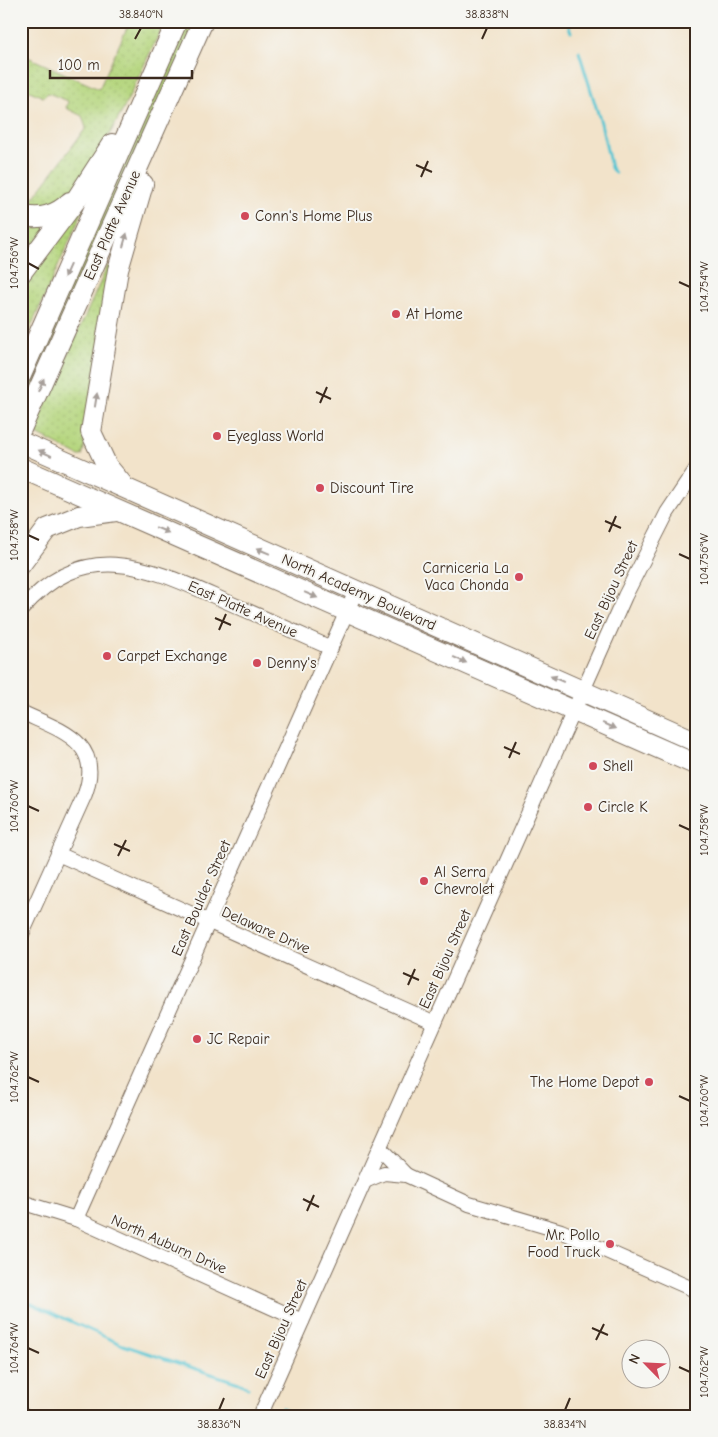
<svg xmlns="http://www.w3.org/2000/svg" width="718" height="1437" font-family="'Comic Neue',sans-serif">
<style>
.grass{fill:url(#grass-dots);stroke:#78804d}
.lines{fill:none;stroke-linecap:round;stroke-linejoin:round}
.stream{stroke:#5ac6d3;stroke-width:3}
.minor-casing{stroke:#7b6b5a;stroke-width:16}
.highway-casing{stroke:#7b6b5a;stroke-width:22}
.minor{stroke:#fff;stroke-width:14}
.highway{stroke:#fff;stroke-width:20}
.oneway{fill:#a79f9a}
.ticks{fill:none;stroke:#3b2a1e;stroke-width:2}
.poi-dot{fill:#d1495b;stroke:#f6f6f2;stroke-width:2}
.labels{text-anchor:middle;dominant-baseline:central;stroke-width:4;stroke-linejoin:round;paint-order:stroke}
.poi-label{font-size:15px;fill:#3b2a1e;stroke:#f6f6f2;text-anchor:start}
.street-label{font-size:15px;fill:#3b2a1e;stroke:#f6f6f2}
.neatline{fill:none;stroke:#3b2a1e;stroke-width:2}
.ticks-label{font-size:12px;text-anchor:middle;fill:#3b2a1e}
</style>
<defs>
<pattern id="grass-dots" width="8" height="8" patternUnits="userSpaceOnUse" patternTransform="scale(1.25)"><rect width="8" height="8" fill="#b4d57c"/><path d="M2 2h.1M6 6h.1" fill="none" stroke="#9cb76b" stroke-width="1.8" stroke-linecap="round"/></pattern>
</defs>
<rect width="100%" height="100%" fill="#f6f6f2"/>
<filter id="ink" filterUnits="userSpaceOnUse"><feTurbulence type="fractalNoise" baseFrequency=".02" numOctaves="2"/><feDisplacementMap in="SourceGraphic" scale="10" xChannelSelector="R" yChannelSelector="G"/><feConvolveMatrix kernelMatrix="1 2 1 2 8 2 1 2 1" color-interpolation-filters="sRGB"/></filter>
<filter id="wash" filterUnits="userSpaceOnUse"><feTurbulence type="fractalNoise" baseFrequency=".0096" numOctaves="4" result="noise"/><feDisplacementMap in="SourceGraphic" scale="20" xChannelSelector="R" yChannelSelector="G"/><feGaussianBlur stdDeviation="1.12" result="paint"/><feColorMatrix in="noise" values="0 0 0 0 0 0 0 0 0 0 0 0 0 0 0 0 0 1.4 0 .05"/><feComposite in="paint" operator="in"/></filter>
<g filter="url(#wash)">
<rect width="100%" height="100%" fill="#f2e3ca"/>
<g class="grass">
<polygon points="130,21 165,21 123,110 88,173 21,263 21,214 86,128 82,116 66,108 68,101 48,93 43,97 21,87 21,54 99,89"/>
<polygon points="184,21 199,21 21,424 21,388"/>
<polygon points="90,195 82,213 21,349 21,283"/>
<polygon points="108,265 112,267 87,436 82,456 79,456 33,432"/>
</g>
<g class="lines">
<g class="stream">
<polyline points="567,21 571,32"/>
<polyline points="579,52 601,123 611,168 615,173"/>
<polyline points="21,1299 123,1345 239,1383 248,1388"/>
<polyline points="282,1408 293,1416"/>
</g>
</g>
</g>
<g filter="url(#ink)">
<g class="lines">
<g class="minor-casing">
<g id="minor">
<path d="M21,610C85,536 148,567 223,600C259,616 295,632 331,648"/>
<path d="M21,712C59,730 104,741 85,794L21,936"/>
<polyline points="58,854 435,1023"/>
<polyline points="380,1148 406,1175"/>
<polyline points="365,1181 384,1173 406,1175 469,1204 561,1231 697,1291"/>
<polyline points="21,1202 76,1219 302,1321"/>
<polyline points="76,1219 356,591"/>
<polyline points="21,1414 23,1416"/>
<polyline points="260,1416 625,596 667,513 697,468"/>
</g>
</g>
<g class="highway-casing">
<g id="highway">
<path d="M21,215C39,221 57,215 70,202"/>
<polyline points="21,273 76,200 112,144"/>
<polyline points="21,375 177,21"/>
<polyline points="21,429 203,21"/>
<polyline points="21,442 697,742"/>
<polyline points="21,468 697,765"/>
<polyline points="122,484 107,466 91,432 118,270 143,184"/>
<polyline points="21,564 47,529 79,516 116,511"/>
</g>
</g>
<use href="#minor" class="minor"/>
<use href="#highway" class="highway"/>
</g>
<defs><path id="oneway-solid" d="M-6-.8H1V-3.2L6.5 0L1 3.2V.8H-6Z" transform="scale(1.25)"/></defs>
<g class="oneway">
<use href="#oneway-solid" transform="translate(125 240) rotate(-74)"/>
<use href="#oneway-solid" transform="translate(67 271) rotate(114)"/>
<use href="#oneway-solid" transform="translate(41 385) rotate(-66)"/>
<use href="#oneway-solid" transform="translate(96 400) rotate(-81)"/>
<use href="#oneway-solid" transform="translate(45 453) rotate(-156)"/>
<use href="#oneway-solid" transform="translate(162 530) rotate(23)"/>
<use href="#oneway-solid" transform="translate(263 551) rotate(-157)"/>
<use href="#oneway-solid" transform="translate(311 595) rotate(23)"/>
<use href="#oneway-solid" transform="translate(460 660) rotate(24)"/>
<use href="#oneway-solid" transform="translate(557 679) rotate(-156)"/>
<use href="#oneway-solid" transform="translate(609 726) rotate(24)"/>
</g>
</g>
<path class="ticks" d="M135,39L141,28M482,39L487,28M416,165L432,172M421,177L428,161M28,263L39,269M679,282L690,287M316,392L331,399M320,403L327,387M605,521L621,528M609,532L616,516M28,535L39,540M679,554L690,559M215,618L231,625M219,630L226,614M504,747L520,754M509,758L516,742M28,806L39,811M679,825L690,830M114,844L130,851M118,856L126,840M403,973L419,980M408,985L415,969M28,1077L39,1082M679,1096L690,1101M303,1199L319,1207M307,1211L314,1195M592,1328L608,1335M596,1340L604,1324M28,1348L39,1353M679,1367L690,1372M219,1410L224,1398M565,1410L570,1398"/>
<g class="poi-dot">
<circle cx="245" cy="216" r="5"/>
<circle cx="396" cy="314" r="5"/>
<circle cx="217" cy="436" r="5"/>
<circle cx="320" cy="488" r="5"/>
<circle cx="519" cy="577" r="5"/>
<circle cx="107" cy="656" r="5"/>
<circle cx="257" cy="663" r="5"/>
<circle cx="593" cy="766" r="5"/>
<circle cx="588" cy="807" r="5"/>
<circle cx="424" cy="881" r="5"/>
<circle cx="197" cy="1039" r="5"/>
<circle cx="649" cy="1082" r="5"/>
<circle cx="610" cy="1244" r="5"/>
</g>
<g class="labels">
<g class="poi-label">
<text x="255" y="216">Conn's Home Plus</text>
<text x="406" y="314">At Home</text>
<text x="227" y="436">Eyeglass World</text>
<text x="330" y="488">Discount Tire</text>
<text x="509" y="568" text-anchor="end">Carniceria La<tspan x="509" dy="17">Vaca Chonda</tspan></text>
<text x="117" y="656">Carpet Exchange</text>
<text x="267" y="663">Denny's</text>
<text x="603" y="766">Shell</text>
<text x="598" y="807">Circle K</text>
<text x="434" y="872">Al Serra<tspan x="434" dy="17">Chevrolet</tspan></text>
<text x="207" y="1039">JC Repair</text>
<text x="639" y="1082" text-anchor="end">The Home Depot</text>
<text x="600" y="1235" text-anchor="end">Mr. Pollo<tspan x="600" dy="17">Food Truck</tspan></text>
</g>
<g class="street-label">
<text transform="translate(112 225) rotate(-66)">East Platte Avenue</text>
<text transform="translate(611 590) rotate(-65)">East Bijou Street</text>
<text transform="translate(359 592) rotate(24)">North Academy Boulevard</text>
<text transform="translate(243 609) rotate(24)">East Platte Avenue</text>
<text transform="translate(201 898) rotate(-66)">East Boulder Street</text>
<text transform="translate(266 930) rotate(24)">Delaware Drive</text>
<text transform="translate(445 959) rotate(-66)">East Bijou Street</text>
<text transform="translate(169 1244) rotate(24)">North Auburn Drive</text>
<text transform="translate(281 1329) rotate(-66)">East Bijou Street</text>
</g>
</g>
<rect width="718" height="1437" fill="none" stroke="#f6f6f2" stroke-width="55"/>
<g transform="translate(646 1364) rotate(294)"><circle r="24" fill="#f6f6f2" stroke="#aba49d"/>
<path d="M0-4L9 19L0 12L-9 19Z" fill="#d1495b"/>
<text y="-8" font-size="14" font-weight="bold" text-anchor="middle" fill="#3b2a1e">N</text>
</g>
<path d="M50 70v8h142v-8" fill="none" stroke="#3b2a1e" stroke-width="2.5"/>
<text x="58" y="70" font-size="15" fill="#3b2a1e" stroke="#f6f6f2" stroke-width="4" paint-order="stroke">100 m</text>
<rect x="28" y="28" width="662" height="1382" class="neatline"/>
<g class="ticks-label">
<text x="141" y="18">38.840°N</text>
<text x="487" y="18">38.838°N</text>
<text transform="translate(14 263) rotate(-90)" y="4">104.756°W</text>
<text transform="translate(704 287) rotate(-90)" y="4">104.754°W</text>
<text transform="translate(14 535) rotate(-90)" y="4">104.758°W</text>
<text transform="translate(704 559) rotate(-90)" y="4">104.756°W</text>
<text transform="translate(14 806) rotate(-90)" y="4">104.760°W</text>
<text transform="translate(704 830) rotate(-90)" y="4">104.758°W</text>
<text transform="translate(14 1077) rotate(-90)" y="4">104.762°W</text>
<text transform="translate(704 1101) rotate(-90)" y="4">104.760°W</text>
<text transform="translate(14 1348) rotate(-90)" y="4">104.764°W</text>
<text transform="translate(704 1372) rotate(-90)" y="4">104.762°W</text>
<text x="219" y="1428">38.836°N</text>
<text x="565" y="1428">38.834°N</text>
</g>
</svg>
